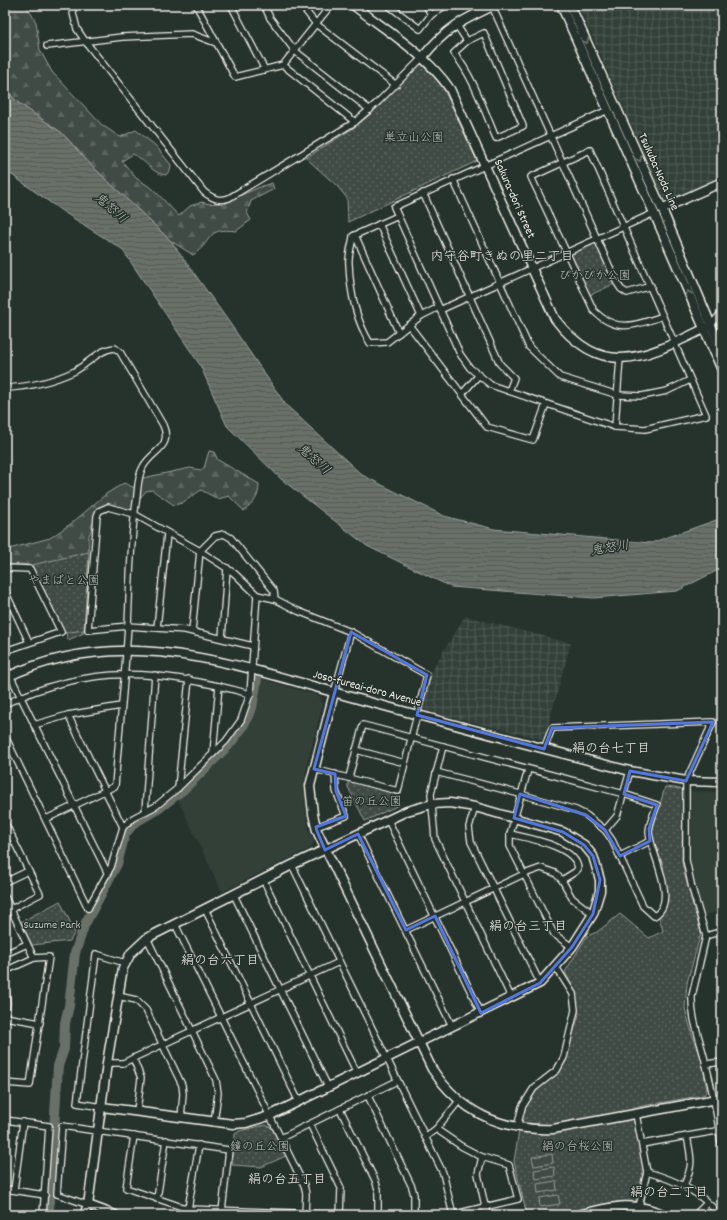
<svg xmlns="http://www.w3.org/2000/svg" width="727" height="1220" font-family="Dekko,'Klee One',sans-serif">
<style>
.built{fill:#333f39}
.industrial{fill:url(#industrial-grid)}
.forest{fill:url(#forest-firs);stroke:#9a9e96}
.park{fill:url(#park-dots);stroke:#9a9e96}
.garden{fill:#414b45;stroke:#9a9e96}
.water{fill:url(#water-rules);stroke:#9fa39b}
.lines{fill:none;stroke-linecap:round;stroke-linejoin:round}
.river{stroke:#676f68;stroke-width:10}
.street-casing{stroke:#f4f1e8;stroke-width:8}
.secondary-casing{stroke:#f4f1e8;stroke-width:11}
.primary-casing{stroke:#f4f1e8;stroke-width:11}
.street{stroke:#26332d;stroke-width:5.5}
.secondary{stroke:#26332d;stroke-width:8}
.primary{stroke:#26332d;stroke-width:8}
.oneway{stroke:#6e766e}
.marked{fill:none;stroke:#5377dc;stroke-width:3;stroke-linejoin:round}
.labels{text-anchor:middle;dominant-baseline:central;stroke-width:3;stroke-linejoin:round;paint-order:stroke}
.park-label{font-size:12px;fill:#bebfb7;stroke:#26332d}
.street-label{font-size:12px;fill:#f4f1e8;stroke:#26332d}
.water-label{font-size:13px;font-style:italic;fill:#bcbdb5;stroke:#26332d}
.neighbourhood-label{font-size:13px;fill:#f4f1e8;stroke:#26332d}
</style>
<defs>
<pattern id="industrial-grid" width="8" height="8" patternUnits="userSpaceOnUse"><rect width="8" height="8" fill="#333f39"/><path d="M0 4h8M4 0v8" fill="none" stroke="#515b56"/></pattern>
<pattern id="forest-firs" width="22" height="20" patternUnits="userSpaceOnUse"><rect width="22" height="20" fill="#414b45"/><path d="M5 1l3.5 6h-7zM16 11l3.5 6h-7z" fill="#5d6560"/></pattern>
<pattern id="park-dots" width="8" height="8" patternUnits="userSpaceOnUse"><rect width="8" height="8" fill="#414b45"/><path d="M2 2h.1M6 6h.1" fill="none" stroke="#5d6560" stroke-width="1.8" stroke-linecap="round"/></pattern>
<pattern id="water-rules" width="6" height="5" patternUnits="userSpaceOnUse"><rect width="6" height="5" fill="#676f68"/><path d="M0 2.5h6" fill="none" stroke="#565a55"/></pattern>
</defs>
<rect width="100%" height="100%" fill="#26332d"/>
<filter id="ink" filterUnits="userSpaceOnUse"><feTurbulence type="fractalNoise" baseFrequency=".025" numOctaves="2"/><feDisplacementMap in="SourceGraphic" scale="8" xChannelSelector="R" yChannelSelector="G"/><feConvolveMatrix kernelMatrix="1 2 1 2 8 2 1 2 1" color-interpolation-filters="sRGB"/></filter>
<g filter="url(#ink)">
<g class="built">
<polygon points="262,679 320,696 323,704 307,764 305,787 306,813 309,831 314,841 311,848 222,892 177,798 233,747 241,735 253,714"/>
<polygon points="688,791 722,792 722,910 703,916 691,874 688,853"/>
</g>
<g class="industrial">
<polygon points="578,5 722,5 722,176 665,202"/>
<polygon points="465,616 571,643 544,740 422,710 431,672"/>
</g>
<g class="forest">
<path d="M5,5H26L36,22L40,50L52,72L102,125L120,137L136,130L156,146L171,165L170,170L166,175C152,174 146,160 133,154L122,161L136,178L153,189L179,216L190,206L202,202C219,210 254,187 272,183L274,189L251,201L247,213L251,220L236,231C205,227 214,241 193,255L171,241L92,166L62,133L17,102L5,88Z"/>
<path d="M209,451L214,452L218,460L259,484C259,497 254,503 244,511L229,496L218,499L201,490L182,503L174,505L152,490L146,491L130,510L112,505L102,506L89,535L86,632L68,640C64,624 42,571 27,565C21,563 11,565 5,565V550L50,538L72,523L106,494L124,483L135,488L143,478L190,468L201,470L204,468Z"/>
</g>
<g class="park">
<polygon points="422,63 437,78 442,85 477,161 348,222 347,198 337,186 306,158 352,129 372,113"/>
<polygon points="595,242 614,284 588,296 569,254"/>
<polygon points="89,552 84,630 63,633 32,565"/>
<polygon points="348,780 395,794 399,805 365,821 348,787"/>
<polygon points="665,787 683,789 682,861 685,876 701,933 687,983 685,1008 692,1034 701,1058 707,1090 704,1095 632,1108 644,1172 637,1201 617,1202 558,1215 527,1215 514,1161 520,1125 526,1105 536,1090 566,1058 579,1014 575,992 565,972 587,936 597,932 620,914 649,938 663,931 659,917 668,901 663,865 652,837 652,832"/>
<polygon points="60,901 75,932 70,941 32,945 21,922"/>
<polygon points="266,1125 272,1128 286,1156 261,1167 232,1165 235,1134 239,1131"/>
</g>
<g class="garden">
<polygon points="552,1154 553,1163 534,1166 532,1157"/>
<polygon points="554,1167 555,1176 536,1179 534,1170"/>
<polygon points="556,1181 557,1190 538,1193 537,1184"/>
<polygon points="558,1195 560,1204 540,1207 539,1198"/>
</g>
<polygon class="water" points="5,88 17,102 62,133 92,166 171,241 229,322 286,405 362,475 444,516 494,529 651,543 722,518 722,568 677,591 594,598 451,587 367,546 281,479 227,426 200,365 122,249 62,211 5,170"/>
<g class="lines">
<polyline class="river" points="49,1210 58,1066 64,1049 65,1023 69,1006 75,953 84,926 117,864 125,834 134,823 158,809 184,789 229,745 242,728 252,708 257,679"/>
<g class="street-casing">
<g id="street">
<path d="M71,5L77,29L85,41L204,192C212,198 219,202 229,198L355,122L378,102L422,58"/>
<polyline points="196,5 235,77 283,65 355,122"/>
<polyline points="231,5 265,70"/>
<polyline points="264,5 270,18 295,51 370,110"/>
<polyline points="301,5 316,24 396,85"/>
<polyline points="388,5 420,29 431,15 446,5"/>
<polyline points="426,5 431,15"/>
<polyline points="492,6 617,283 621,289 627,293 651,286"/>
<polyline points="456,24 467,41"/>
<path d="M484,33L523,126L496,138C484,110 474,78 454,53L467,41Z"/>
<polyline points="47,46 122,37 192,34 216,43"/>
<polyline points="283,65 331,5"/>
<path d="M608,110L394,207L460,354L470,368L491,385L615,427L645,429L706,415L590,150L531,177L594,311C617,334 636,325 663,316"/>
<polyline points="453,179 529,347 560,377 618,395 642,396 667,391 690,380"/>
<polyline points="423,193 500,364 514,378 509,391"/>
<path d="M398,216L353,236C352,245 348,255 349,264C350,291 356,320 370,343L387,342L421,316L439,307"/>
<polyline points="379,224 421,316"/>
<polyline points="355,235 399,333"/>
<polyline points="440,310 654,213"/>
<polyline points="409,325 487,427 533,440 546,404"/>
<polyline points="711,325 722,312"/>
<path d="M5,388C28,387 54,381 75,371C88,364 99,349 115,348L120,352L163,425C173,448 152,450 143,467C137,477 138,492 136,503C130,543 130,584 128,625C125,678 119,732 115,786L46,819"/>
<polyline points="462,394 478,376"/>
<polyline points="615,427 620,358"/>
<polyline points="5,568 30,569 61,632 5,651"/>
<polyline points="5,591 29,642"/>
<polyline points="157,628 167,534"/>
<polyline points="192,631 200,551 215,536 224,534 231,538 274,591 275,599"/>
<polyline points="222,638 227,568"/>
<polyline points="253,646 185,630 128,626 88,630 97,516 99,511 108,507 134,514 200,551 234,573 257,595 275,599 298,611 351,632 427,675 398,791 314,769"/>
<polyline points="5,665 108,874"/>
<polyline points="334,693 351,632"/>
<path d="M5,704C91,663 161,670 250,694"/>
<polyline points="68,715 123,827"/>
<polyline points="34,725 68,715 121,706"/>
<polyline points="5,736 88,908"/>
<polyline points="443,746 431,794 435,839 511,997"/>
<path d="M544,749L552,728L713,722L686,781V860L692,888L706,936L692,996C691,1020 701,1041 706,1065C713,1092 718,1121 722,1149"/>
<polyline points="356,750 405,763"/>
<polyline points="213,753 219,686"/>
<polyline points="528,770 510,834 510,846 554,934 572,947"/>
<path d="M349,777L363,725L624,794L657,805C654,813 649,823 649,832C650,852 680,902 654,916L643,906L612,840L605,830L586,815L576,810L520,794L436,772"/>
<polyline points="178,788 189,679"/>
<polyline points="475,807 469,827 471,842 540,983"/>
<polyline points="145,811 155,675"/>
<polyline points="388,820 481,1013"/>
<polyline points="5,823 40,894 11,909"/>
<polyline points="316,827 346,816 336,791 335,774"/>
<polyline points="605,830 617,816 630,771"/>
<polyline points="358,834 452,1026"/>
<path d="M510,834C527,838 577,846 578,869L575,872L562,880"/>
<polyline points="5,840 12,836"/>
<polyline points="620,856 650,841"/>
<polyline points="292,865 443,1173 453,1215"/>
<polyline points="264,881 357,1073"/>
<polyline points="5,882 28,871"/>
<polyline points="234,895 328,1087"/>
<polyline points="5,897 34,958"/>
<polyline points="88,908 111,867 123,827 133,818 156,806 178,788 226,741 241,720 250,694 257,595"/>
<polyline points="205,909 299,1102"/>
<polyline points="175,924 304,1185 306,1194 305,1215"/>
<polyline points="406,930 524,874 541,868 555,873 562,880 572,898 593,914"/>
<polyline points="706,936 722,931"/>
<polyline points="147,938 216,1080 218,1093 214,1123"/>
<polyline points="5,954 27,944"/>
<polyline points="5,971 34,958 49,957 30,1085 5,1083"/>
<polyline points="5,983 7,1003 5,1021"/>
<polyline points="118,996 136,1000 146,1010 182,1085 183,1094 181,1118"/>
<polyline points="5,1017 40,1023"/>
<polyline points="133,1058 141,1078 137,1111"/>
<polyline points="107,1063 123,1063 339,962"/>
<polyline points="706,1064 722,1062"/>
<polyline points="368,1096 412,1187 414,1195 414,1215"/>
<polyline points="102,1107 77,1103 96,954 125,963"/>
<polyline points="340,1109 375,1180 378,1189 378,1215"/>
<polyline points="636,1114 647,1172 637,1215"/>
<polyline points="5,1120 49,1126 43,1215"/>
<polyline points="310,1124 341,1188 340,1215"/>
<polyline points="517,1128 522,1107 534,1088 557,1070 564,1057 575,1010 573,994 556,967"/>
<polyline points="436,1129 461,1146 482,1157 478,1174 487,1215"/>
<polyline points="134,1136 126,1188 188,1209 345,1215"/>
<polyline points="425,1137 436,1129 459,1101"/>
<polyline points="281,1138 397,1081"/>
<polyline points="642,1144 722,1130"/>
<path d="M647,1172C675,1180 700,1191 719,1215"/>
<path d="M684,1185C694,1164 691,1158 687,1136"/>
<polyline points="5,1189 45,1195"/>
<polyline points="14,1190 23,1122"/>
<polyline points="157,1199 166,1140"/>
<polyline points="88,1205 57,1194 62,1126 229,1150 222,1211"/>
<polyline points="188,1209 199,1145"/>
<polyline points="451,1215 518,1199 509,1165 482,1157"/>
<polyline points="695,1215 707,1203"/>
</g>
</g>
<g class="secondary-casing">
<g id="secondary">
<path d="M353,5C387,31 426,54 450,89L555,319C605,384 651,354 710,326"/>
<path d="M422,58C445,29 462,20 495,5"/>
<polyline points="662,209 722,182"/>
<path d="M5,678C128,618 251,671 373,703C459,726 544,749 630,771L686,781L722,782"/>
<path d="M334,693L310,786L313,814L317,831L432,1069C461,1113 501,1131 553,1129L722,1098"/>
<polyline points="88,1205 115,1215"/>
<polyline points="84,1215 88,1205 107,1063 123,968 131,953 147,938 292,865 407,811 432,804 450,803 475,807 563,832 584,845 593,856 600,880 600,891 593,914 572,947 540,983 269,1116 246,1123 233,1124 102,1107"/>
<path d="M578,1215C611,1207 633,1200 665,1215"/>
</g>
</g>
<g class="primary-casing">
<g id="primary">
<polyline points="561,5 654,213 722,370"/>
<polyline points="570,5 662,209 722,351"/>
</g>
</g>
<use href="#street" class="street"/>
<use href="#secondary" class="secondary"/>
<use href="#primary" class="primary"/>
</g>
<defs><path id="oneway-chevron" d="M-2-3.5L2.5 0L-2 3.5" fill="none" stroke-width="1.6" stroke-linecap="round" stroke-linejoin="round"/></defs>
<g class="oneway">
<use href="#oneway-chevron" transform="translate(586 41) rotate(66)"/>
<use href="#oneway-chevron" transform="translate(639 159) rotate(66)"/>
<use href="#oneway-chevron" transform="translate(688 293) rotate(-113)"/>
</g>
</g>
<path class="marked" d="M351,632L427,675L417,715L544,749L552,728L713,722L686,781L630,771L624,794L657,805L649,829L650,841L620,856L605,830L586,815L520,794L514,818L563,832L584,845L593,856L600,880L593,914L572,947L540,983L481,1013L435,916L406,930L358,834L325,850L317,831L316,827L346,816L336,791L335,774L314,769Z"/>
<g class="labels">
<g class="park-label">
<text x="414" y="138">巣立山公園</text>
<text x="595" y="276">ぴかぴか公園</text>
<text x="64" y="581">やまばと公園</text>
<text x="372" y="802">笛の丘公園</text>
<text x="52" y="925">Suzume Park</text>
<text x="260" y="1147">鐘の丘公園</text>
<text x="578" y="1147">絹の台桜公園</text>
</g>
<g class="street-label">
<text transform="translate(658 172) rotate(66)">Tsukuba-Noda Line</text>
<text transform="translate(514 199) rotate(66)">Sakura-dori Street</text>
<text transform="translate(367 689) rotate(15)">Joso-fureai-doro Avenue</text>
</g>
<g class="water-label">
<text transform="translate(110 209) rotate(41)">鬼怒川</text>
<text transform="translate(313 460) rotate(42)">鬼怒川</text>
<text transform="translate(610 549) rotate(-9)">鬼怒川</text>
</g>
<g class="neighbourhood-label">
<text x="502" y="257">内守谷町きぬの里二丁目</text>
<text x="611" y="749">絹の台七丁目</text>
<text x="528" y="927">絹の台三丁目</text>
<text x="220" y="961">絹の台六丁目</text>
<text x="287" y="1180">絹の台五丁目</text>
<text x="669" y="1193">絹の台二丁目</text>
</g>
</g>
<rect width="727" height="1220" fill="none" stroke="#26332d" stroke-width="20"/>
<rect x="10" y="10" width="707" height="1200" fill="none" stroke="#f4f1e8" stroke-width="1.5" filter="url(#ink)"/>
</svg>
